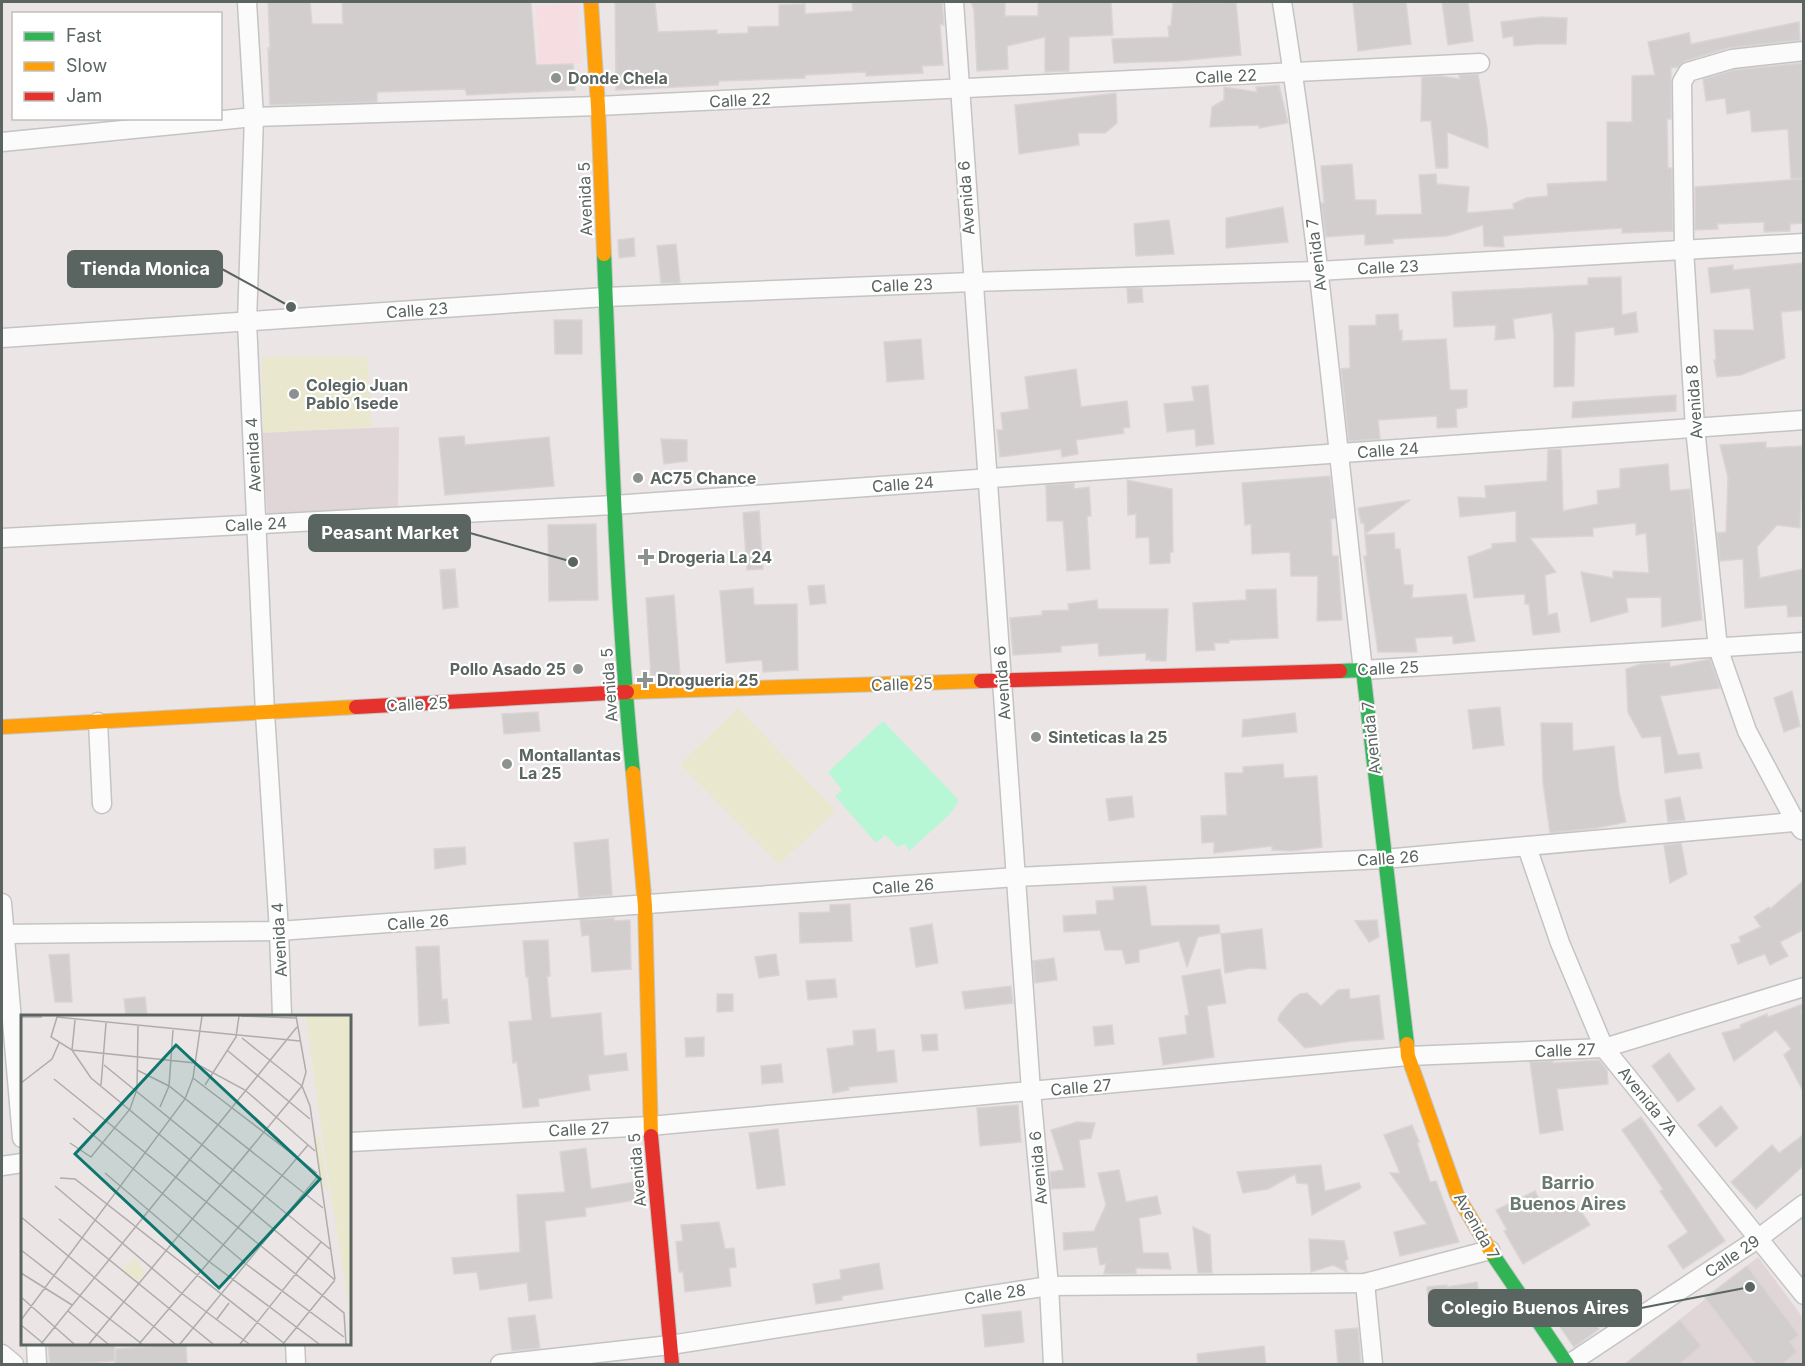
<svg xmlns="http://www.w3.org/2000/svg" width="1805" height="1366" font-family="Inter,sans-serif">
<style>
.commercial{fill:#f6dde2}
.education{fill:#e0d6d8}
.green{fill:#e9e7ce}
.water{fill:#b8f7d6}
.building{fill:#d2cece;stroke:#dbd4d6;stroke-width:1.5}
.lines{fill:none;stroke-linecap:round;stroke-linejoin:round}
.street-casing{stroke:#c3c4c3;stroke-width:21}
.fast-casing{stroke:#c5c6c5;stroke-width:16}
.slow-casing{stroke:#c5c6c5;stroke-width:16}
.jam-casing{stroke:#c5c6c5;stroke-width:16}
.street{stroke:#fcfbfb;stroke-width:18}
.fast{stroke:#30b455;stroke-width:14}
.slow{stroke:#ff9f0a;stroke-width:14}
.jam{stroke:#e5322d;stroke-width:14}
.poi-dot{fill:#8d918f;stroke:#fff;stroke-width:2}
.labels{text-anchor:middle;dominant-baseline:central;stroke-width:4.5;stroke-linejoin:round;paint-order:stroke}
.street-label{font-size:16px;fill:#5a6460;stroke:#fff}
.poi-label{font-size:16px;font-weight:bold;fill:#5a6460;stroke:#fff;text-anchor:start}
.neighbourhood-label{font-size:18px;font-weight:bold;fill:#6b7771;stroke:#fff}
.inset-road{fill:none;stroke:#aeadac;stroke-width:1.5}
.view{fill:#0f766e;fill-opacity:0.15;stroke:#0f766e;stroke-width:3}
.inset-edge{fill:none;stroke:#5a6460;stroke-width:3}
.leader{fill:none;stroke:#5a6460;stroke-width:2}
.callout-dot{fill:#5a6460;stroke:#fff;stroke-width:2}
.callout{fill:#5a6460;stroke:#5a6460;stroke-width:2}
.callout-label{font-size:18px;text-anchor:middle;font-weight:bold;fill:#fff}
</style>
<rect width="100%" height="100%" fill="#ece5e6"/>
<polygon class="commercial" points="578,3 581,64 538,65 536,7"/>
<g class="education">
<polygon points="399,427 398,506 267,515 262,432"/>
<polygon points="1758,1257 1803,1318 1803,1364 1624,1364"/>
</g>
<g class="green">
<polygon points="262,357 367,357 372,427 263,433"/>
<polygon points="738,708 836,811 779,864 680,764"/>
</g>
<polygon class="water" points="883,721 957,798 958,802 949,815 909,851 905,844 898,847 885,835 876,843 835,796 842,790 828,772"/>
<g class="building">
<polygon points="268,2 310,2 312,24 343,24 342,2 531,2 536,65 573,64 575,90 467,95 465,89 406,91 377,92 377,102 270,105 268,48 270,49"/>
<polygon points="615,2 655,2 658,32 717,30 717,34 748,33 748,27 779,26 779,5 805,4 805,14 853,11 852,2 942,2 944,25 940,24 943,65 922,66 923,73 866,76 866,72 805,75 805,78 719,81 718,85 616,90"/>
<polygon points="971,2 1005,2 1005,16 1038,16 1038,2 1111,2 1113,35 1069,37 1069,71 1045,72 1045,37 1007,46 1008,69 977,71 974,10"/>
<polygon points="1173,2 1214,3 1236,2 1241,55 1177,61 1114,63 1112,39 1169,37 1168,26 1171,26"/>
<polygon points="1353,2 1406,2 1411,44 1358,51"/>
<polygon points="1442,2 1468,2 1473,41 1448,45"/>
<polygon points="1541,17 1567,18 1566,44 1538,44 1514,46 1513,36 1503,38 1501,22"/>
<polygon points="1799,22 1800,40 1729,48 1685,61 1678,67 1671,68 1671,119 1667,119 1668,168 1672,168 1673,231 1622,233 1622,228 1503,236 1504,247 1484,246 1483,225 1447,236 1393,239 1393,243 1365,245 1365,234 1326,237 1321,203 1324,203 1321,166 1352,164 1355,200 1376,200 1376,215 1422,214 1419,175 1436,174 1437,184 1469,187 1467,213 1514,209 1513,204 1526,198 1548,196 1547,184 1607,181 1607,122 1632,122 1632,76 1655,75 1648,42 1689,33 1691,44"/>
<polygon points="1802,63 1803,178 1791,179 1788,129 1752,132 1750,110 1727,114 1725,98 1706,101 1703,79 1734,70"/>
<polygon points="1478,74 1487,128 1488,148 1447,132 1448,168 1436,168 1431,121 1421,121 1422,77 1441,76 1460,79 1459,75"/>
<polygon points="1279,85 1288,123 1259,128 1259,125 1210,127 1212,107 1224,100 1224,87 1257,92 1256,87"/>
<polygon points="1116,93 1117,123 1105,133 1078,133 1079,145 1019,154 1015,105"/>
<polygon points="1803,179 1803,223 1790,224 1790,231 1764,232 1764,222 1717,224 1718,229 1695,230 1695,187"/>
<polygon points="1283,207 1288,242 1226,248 1226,218"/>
<polygon points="1169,220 1174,254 1136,256 1134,224"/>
<polygon points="634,238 635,256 619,258 618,240"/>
<polygon points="676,244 680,283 661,283 657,246"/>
<polygon points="1802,263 1803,310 1781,312 1785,358 1741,375 1717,377 1714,360 1716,360 1714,330 1754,330 1750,288 1711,293 1708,268 1733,265 1733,270"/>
<polygon points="1621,277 1622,315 1636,312 1638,332 1615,335 1614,327 1575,332 1574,386 1554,387 1554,335 1552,313 1513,319 1515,338 1495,340 1496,325 1454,327 1452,292 1588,285 1588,278"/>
<polygon points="1127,288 1142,288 1143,302 1128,303"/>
<polygon points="1398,314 1399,331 1402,330 1402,341 1446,339 1450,390 1467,390 1467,407 1456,409 1457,427 1437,428 1437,416 1378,420 1380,439 1349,441 1341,369 1350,368 1349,326 1376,325 1376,315"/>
<polygon points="554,320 582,320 582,354 555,354"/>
<polygon points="921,339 924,379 887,382 884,342"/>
<polygon points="1076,369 1081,407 1127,401 1130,427 1123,428 1124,433 1076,440 1078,454 1062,457 1061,449 1000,457 997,430 1003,430 1001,413 1029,409 1025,377"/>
<polygon points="1208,385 1214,444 1196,446 1195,429 1167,432 1164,404 1194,401 1192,387"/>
<polygon points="1676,395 1676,411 1572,418 1573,402"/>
<polygon points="464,436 465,445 549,437 554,486 445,495 439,438"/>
<polygon points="661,439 687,440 687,461 664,464"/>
<polygon points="1766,442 1766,448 1803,446 1800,528 1777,525 1757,547 1760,578 1803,569 1803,616 1788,617 1787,605 1745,608 1743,559 1720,561 1717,533 1726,532 1728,477 1720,445"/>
<polygon points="1561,449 1563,511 1598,504 1597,491 1620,488 1620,469 1668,464 1670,491 1690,489 1702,620 1662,627 1661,597 1626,598 1628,612 1591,622 1581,572 1613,578 1613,571 1649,573 1646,533 1636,535 1636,523 1593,528 1593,536 1530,538 1556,572 1545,575 1548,615 1557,613 1560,632 1533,635 1529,604 1525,604 1525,594 1474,598 1468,557 1492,548 1492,544 1516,542 1516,511 1460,517 1458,497 1486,498 1485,486 1547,481 1548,450"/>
<polygon points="1330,476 1335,518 1331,519 1332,556 1338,556 1342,620 1317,621 1318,576 1291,576 1290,552 1252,554 1251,524 1245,525 1242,483"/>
<polygon points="1127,480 1172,489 1173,552 1170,552 1170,563 1150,564 1149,537 1136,538 1136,514 1128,515"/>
<polygon points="1074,483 1074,489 1089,487 1091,516 1087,516 1090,569 1067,571 1063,521 1047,521 1046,485"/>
<polygon points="1410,500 1365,534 1364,523 1361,523 1358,508"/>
<polygon points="759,511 763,569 747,570 743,513"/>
<polygon points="596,524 598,600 549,601 548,525"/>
<polygon points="1394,533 1395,549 1400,549 1404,585 1413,585 1412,598 1466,594 1475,641 1453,644 1453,636 1415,638 1417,652 1378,652 1364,556 1367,556 1365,535"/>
<polygon points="455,569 458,607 443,609 440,570"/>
<polygon points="824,585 826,603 810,605 808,586"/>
<polygon points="753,588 754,605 797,604 798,670 763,672 762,660 726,663 720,591"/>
<polygon points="1276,589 1278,638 1229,640 1229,643 1214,643 1215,650 1196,651 1193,603 1246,600 1246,590"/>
<polygon points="674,595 680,675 651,676 646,598"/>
<polygon points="1097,600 1098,609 1168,609 1166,661 1150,661 1150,659 1146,660 1146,653 1099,656 1098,643 1061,646 1061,652 1013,655 1010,618 1042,615 1042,611 1069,610 1068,604"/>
<polygon points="1710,659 1720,688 1660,696 1678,755 1699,753 1702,768 1665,773 1661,736 1642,738 1628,712 1626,669 1641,664 1670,662 1670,667"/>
<polygon points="1792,691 1800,726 1784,732 1774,698"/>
<polygon points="1500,707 1504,745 1473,749 1468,710"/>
<polygon points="538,712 540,731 504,734 502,714"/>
<polygon points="1295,713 1297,732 1242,737 1243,720"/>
<polygon points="1541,723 1572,723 1573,751 1614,746 1619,792 1626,822 1597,828 1550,833 1543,783"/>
<polygon points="1283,764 1284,778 1317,776 1322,847 1291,851 1272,850 1272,846 1214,853 1214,842 1202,843 1201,816 1227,815 1225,773 1243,773 1243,767"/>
<polygon points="1132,796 1134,817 1109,821 1106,799"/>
<polygon points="1680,797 1685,820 1668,822 1665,800"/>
<polygon points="608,839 612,895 579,898 574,843"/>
<polygon points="1681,843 1687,874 1670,883 1664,845"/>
<polygon points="465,847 466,864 435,869 434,849"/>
<polygon points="1803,881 1803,930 1780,942 1788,956 1770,965 1765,954 1738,964 1731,945 1741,942 1739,937 1761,927 1754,917 1769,907 1770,909"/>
<polygon points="1146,886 1151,926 1219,925 1220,933 1198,937 1187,967 1179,941 1139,950 1139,962 1126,964 1122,950 1105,950 1100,930 1064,932 1063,916 1097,914 1096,901 1114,900 1113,887"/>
<polygon points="850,904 852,941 800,943 799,913 830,912 830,905"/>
<polygon points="614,918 614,921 630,920 631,969 592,972 589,935 582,936 580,920"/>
<polygon points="1377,920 1379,937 1369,942 1355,921"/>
<polygon points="932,924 938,963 916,967 910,928"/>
<polygon points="1262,929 1266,969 1251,968 1225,973 1221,934"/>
<polygon points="548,940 550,976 547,976 551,1018 601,1013 604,1056 626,1053 628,1070 588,1075 590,1090 538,1099 539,1106 523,1108 517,1062 513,1063 509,1022 532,1020 528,977 526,977 523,941"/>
<polygon points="439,946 442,1000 447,999 449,1023 419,1026 416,947"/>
<polygon points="69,954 72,1002 55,1002 49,955"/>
<polygon points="776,954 779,975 759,978 755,957"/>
<polygon points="1054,958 1057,980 1035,983 1033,961"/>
<polygon points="1220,969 1226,1003 1207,1006 1214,1057 1163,1065 1159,1038 1187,1034 1185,1016 1189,1015 1182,976"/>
<polygon points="835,979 837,997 808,1000 806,981"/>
<polygon points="1011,986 1013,1003 965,1009 962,992"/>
<polygon points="1349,989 1350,999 1379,995 1384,1039 1352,1041 1305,1048 1278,1020 1280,1014 1294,998 1300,994 1307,993 1321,1006 1338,990"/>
<polygon points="717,994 733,994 733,1011 717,1012"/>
<polygon points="145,997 147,1014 126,1016 124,999"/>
<polygon points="1803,1004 1803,1009 1801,1011 1803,1018 1803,1091 1784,1055 1791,1049 1776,1030 1734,1061 1722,1033 1741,1028 1740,1025 1767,1014 1768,1017"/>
<polygon points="1112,1025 1114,1044 1095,1046 1093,1027"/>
<polygon points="875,1029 877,1052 894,1050 897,1082 848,1087 849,1090 833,1093 827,1049 854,1045 853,1031"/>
<polygon points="937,1034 938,1050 923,1051 921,1035"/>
<polygon points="704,1037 704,1056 686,1057 685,1038"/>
<polygon points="1669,1053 1695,1089 1678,1102 1652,1066"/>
<polygon points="1599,1060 1607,1070 1608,1084 1557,1089 1563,1130 1540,1134 1530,1062 1553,1061 1553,1063"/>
<polygon points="781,1064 783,1082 762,1084 761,1066"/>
<polygon points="1018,1105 1021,1142 980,1146 977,1108"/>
<polygon points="1721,1106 1738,1128 1716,1147 1698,1125"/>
<polygon points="1641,1117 1725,1241 1683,1269 1668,1246 1688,1232 1660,1191 1663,1189 1622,1130"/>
<polygon points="1077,1122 1095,1123 1091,1138 1079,1140 1085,1187 1051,1189 1050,1172 1064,1170 1051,1130"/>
<polygon points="1412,1125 1419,1142 1417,1143 1430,1182 1436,1181 1459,1242 1400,1256 1394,1232 1427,1224 1390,1173 1400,1173 1384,1135"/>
<polygon points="778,1129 785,1185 757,1189 749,1133"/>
<polygon points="1803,1135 1803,1166 1756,1209 1731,1182 1772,1145 1779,1153"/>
<polygon points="586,1148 591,1189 640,1181 642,1199 585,1208 586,1216 545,1221 552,1298 529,1301 527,1283 480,1290 477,1272 454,1274 452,1258 520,1252 517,1195 565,1192 560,1152"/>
<polygon points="1321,1165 1325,1191 1359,1183 1361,1188 1312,1215 1308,1184 1297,1183 1295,1174 1268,1189 1243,1193 1237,1172"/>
<polygon points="1119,1170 1126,1202 1157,1196 1161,1214 1139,1218 1143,1253 1168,1253 1171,1269 1136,1268 1136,1274 1104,1274 1106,1264 1100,1265 1097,1247 1064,1250 1063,1233 1094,1231 1106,1205 1098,1173"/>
<polygon points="1535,1191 1545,1210 1572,1197 1590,1225 1523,1264 1504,1231 1507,1230 1496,1210"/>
<polygon points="719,1222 725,1249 734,1248 736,1267 729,1268 731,1286 685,1292 683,1272 679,1272 676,1242 683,1241 681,1225"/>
<polygon points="1193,1227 1210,1235 1212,1273 1198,1273"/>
<polygon points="1309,1239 1344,1241 1348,1259 1345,1261 1347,1272 1333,1265 1311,1272"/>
<polygon points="879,1263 883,1289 842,1296 842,1300 816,1304 813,1284 841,1279 840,1270"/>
<polygon points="1747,1266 1799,1335 1790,1342 1797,1352 1781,1365 1756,1365 1705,1298"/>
<polygon points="1477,1282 1482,1310 1449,1315 1450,1320 1430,1321 1427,1287 1447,1285 1447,1287"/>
<polygon points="1578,1303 1599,1329 1574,1347 1556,1321"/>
<polygon points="1021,1311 1024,1342 985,1347 982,1315"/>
<polygon points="535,1315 540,1348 512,1351 508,1318"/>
<polygon points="1680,1320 1701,1346 1678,1365 1624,1365"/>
<polygon points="1358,1328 1361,1365 1338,1365 1335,1330"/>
<polygon points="48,1344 114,1344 115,1361 50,1365"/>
<polygon points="186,1344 187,1365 115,1365 116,1349"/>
<polygon points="1264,1346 1266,1365 1198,1365 1197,1354"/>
</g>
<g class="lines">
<g class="street-casing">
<g id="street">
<polyline points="247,2 254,117 247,322 265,713 279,931 282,1016"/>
<polyline points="954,2 1031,1091 1049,1286 1053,1364"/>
<path d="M1282,2C1317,223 1337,447 1363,670L1804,642"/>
<polyline points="2,142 254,117 598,106 1480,63"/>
<polyline points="2,338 605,297 973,282 1318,271 1804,243"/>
<polyline points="2,538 614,505 1804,420"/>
<polyline points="98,722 102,804"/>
<polyline points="1802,830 1795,821 1747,731 1718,648 1695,428 1684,249 1682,82 1688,72 1732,59 1804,51"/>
<polyline points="1527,847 1560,943 1604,1048 1804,1295"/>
<polyline points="2,903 22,1138"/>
<polyline points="2,934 279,931 1016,877 1384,859 1804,821"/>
<polyline points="350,1142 650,1126 1408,1056 1604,1048 1804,987"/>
<polyline points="2,1166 22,1163"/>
<polyline points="1365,1283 1373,1364"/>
<polyline points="36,1344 37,1364"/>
<polyline points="295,1344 296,1364"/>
<polyline points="2,1354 14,1364"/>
<polyline points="500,1364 670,1345 1049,1286 1365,1283 1490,1250"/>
<polyline points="1569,1364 1759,1238 1804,1204"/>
</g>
</g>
<g class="fast-casing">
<g id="fast">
<path d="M604,254C611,427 616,601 633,773"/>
<polyline points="1340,671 1363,670 1407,1044"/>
<polyline points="1491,1252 1567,1364"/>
</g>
</g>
<g class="slow-casing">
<g id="slow">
<polyline points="591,2 598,106 604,254"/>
<polyline points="627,692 981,681"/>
<polyline points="2,727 356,707"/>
<polyline points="633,773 645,906 651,1136"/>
<polyline points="1407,1044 1408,1056 1457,1195 1491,1252"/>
</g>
</g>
<g class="jam-casing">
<g id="jam">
<polyline points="981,681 1340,671"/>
<polyline points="356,707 627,692"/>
<polyline points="651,1136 672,1364"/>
</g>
</g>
<use href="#street" class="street"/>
<use href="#fast" class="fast"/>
<use href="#slow" class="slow"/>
<use href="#jam" class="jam"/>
</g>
<g class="poi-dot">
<circle cx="556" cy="78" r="6"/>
<circle cx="294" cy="394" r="6"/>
<circle cx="638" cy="478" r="6"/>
<path d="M643 548h6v6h6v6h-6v6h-6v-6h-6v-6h6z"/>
<circle cx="578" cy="669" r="6"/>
<path d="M642 671h6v6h6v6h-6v6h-6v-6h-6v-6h6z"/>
<circle cx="1036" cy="737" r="6"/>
<circle cx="507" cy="764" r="6"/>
</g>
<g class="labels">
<g class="street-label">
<text transform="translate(1226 76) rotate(-3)">Calle 22</text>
<text transform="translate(740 100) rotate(-3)">Calle 22</text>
<text transform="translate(966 198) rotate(-94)">Avenida 6</text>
<text transform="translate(585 199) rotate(-92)">Avenida 5</text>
<text transform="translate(1316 255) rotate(-97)">Avenida 7</text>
<text transform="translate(1388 267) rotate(-3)">Calle 23</text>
<text transform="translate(902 285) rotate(-2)">Calle 23</text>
<text transform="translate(417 310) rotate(-4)">Calle 23</text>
<text transform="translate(1694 402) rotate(-94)">Avenida 8</text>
<text transform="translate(1388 450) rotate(-4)">Calle 24</text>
<text transform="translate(253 455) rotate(-93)">Avenida 4</text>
<text transform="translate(903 484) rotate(-4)">Calle 24</text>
<text transform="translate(256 524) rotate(-3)">Calle 24</text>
<text transform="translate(1388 668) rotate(-3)">Calle 25</text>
<text transform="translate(1002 683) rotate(-94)">Avenida 6</text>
<text transform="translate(902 684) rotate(-2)">Calle 25</text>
<text transform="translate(609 685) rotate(-94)">Avenida 5</text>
<text transform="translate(417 704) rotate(-3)">Calle 25</text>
<text transform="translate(1371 738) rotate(-96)">Avenida 7</text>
<text transform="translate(1388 858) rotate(-4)">Calle 26</text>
<text transform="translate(903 886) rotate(-4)">Calle 26</text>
<text transform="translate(418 922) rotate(-4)">Calle 26</text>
<text transform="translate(279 940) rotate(-93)">Avenida 4</text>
<text transform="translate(1565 1050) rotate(-2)">Calle 27</text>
<text transform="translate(1081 1087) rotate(-5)">Calle 27</text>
<text transform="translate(1648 1101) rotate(51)">Avenida 7A</text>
<text transform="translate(579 1129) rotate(-3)">Calle 27</text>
<text transform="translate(1038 1168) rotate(-95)">Avenida 6</text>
<text transform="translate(637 1170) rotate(-95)">Avenida 5</text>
<text transform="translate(1477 1226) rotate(60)">Avenida 7</text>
<text transform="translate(1732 1256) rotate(-34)">Calle 29</text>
<text transform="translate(995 1294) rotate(-9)">Calle 28</text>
</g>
<g class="poi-label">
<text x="568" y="78">Donde Chela</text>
<text x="306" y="385">Colegio Juan<tspan x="306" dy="18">Pablo 1sede</tspan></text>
<text x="650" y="478">AC75 Chance</text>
<text x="658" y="557">Drogeria La 24</text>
<text x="566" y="669" text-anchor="end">Pollo Asado 25</text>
<text x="657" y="680">Drogueria 25</text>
<text x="1048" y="737">Sinteticas la 25</text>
<text x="519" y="755">Montallantas<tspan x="519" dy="18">La 25</tspan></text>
</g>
<g class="neighbourhood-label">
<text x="1568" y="1182">Barrio<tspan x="1568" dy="21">Buenos Aires</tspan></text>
</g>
</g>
<g transform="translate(21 1015)">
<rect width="330" height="330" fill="#ece5e6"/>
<path d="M285,1H330V306L302,128ZM293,122H299L307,174H302ZM114,243L125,258L116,267L101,255Z" fill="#e9e7ce"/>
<path class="inset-road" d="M220,1L275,3M275,1L285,57L281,71L289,91L314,264M0,2H21M54,5L51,35L174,48L224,75L294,136M279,26L36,2L30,22L51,35L70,63L314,265M207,36L289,104M83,50L309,234M116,55L148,71L302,193M172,63L296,158M33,64L323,298L325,329M0,68L31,44L38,28M80,70L85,8M184,70L215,22L218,1M139,92L148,71L152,15M52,103L225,249L323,322M49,128L70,142L109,94L116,74L117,11M84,158L186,245L298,329M39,163L54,164L264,329M34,171L159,277L228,329M0,202L154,329M38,204L192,329M0,235L121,329M0,258L51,290M0,282L53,329M47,296L87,329M196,304L208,288M0,305L164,84L172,63L181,1M0,310L23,329M20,329L276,12M68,329L281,71L221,23M118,329L287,130M159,329L297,161M219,329L300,227M262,329L314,265"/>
<path class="view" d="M155,30L299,164L198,273L54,139Z"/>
<rect width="330" height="330" class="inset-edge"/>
</g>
<path class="leader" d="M291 307L222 269M573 562L470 533M1750 1287L1641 1308"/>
<g class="callout-dot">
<circle cx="291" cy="307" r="6"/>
<circle cx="573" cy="562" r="6"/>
<circle cx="1750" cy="1287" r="6"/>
</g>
<g class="callout">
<rect x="68" y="251" width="154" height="36" rx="6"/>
<rect x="309" y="515" width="161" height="36" rx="6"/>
<rect x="1429" y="1290" width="212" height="36" rx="6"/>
</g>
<g class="callout-label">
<text x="145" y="275">Tienda Monica</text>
<text x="390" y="539">Peasant Market</text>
<text x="1535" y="1314">Colegio Buenos Aires</text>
</g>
<rect width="1805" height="1366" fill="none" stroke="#5a6460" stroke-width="6"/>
<rect x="12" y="12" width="210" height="108" fill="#ffffff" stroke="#bdc1bf" stroke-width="1.5"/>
<rect x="24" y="32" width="30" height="9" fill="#30b455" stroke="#bdc1bf" stroke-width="1.5"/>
<text x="66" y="42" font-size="18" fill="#5a6460">Fast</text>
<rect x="24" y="62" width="30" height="9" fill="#ff9f0a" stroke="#bdc1bf" stroke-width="1.5"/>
<text x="66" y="72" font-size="18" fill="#5a6460">Slow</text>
<rect x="24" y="92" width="30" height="9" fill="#e5322d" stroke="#bdc1bf" stroke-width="1.5"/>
<text x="66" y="102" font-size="18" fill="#5a6460">Jam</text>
</svg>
